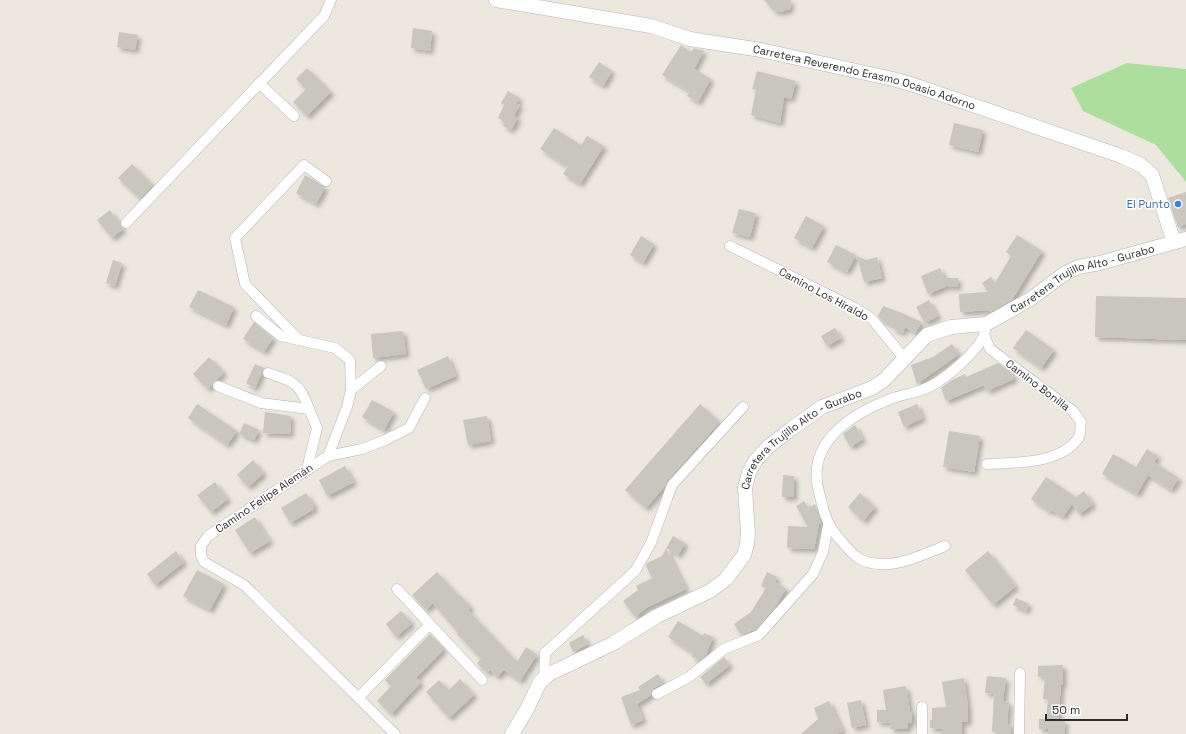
<svg xmlns="http://www.w3.org/2000/svg" width="1186" height="734" font-family="'Space Grotesk',sans-serif">
<style>
.green{fill:#acdf9e}
.building{fill:#c8c6bd;filter:url(#shadow)}
.lines{fill:none;stroke-linecap:round;stroke-linejoin:round}
.street-casing{stroke:#b2b3be;stroke-width:11}
.secondary-casing{stroke:#b2b3be;stroke-width:15}
.street{stroke:#fff;stroke-width:10}
.secondary{stroke:#fff;stroke-width:14}
.shop-dot{fill:#3f7fe0;stroke:#fff;stroke-width:1.5}
.labels{text-anchor:middle;dominant-baseline:central;stroke-width:3;stroke-linejoin:round;paint-order:stroke}
.street-label{font-size:11px;fill:#2b2b2b;stroke:#fff}
.shop-label{font-size:11px;fill:#366cbe;stroke:#fff;text-anchor:end}
</style>
<defs>
<filter id="shadow"><feDropShadow dx="3.5" dy="3.5" stdDeviation="2" flood-color="#0004"/></filter>
</defs>
<rect width="100%" height="100%" fill="#ece8de"/>
<polygon class="green" points="1127,63 1186,69 1186,182 1156,145 1083,111 1071,88"/>
<g class="building">
<polygon points="764,0 791,0 790,9 781,12 774,11"/>
<polygon points="413,28 432,31 430,51 411,48"/>
<polygon points="119,32 138,35 135,50 117,47"/>
<polygon points="681,45 691,52 694,48 704,51 694,69 711,79 698,102 687,96 690,92 662,75"/>
<polygon points="599,62 612,71 603,86 589,77"/>
<polygon points="307,68 331,92 307,116 293,102 306,89 296,79"/>
<polygon points="757,71 796,81 791,99 784,97 780,123 751,115 756,90 752,89"/>
<polygon points="508,91 520,98 516,104 520,105 514,116 518,118 511,130 503,126 505,122 498,118 504,105 501,103"/>
<polygon points="954,123 983,130 978,152 949,145"/>
<polygon points="554,128 581,145 587,136 604,146 580,184 563,174 568,167 540,149"/>
<polygon points="132,164 153,185 140,199 118,178"/>
<polygon points="305,175 325,187 316,204 296,193"/>
<polygon points="1186,192 1186,224 1178,227 1168,198"/>
<polygon points="739,209 756,213 750,237 732,233"/>
<polygon points="110,210 123,229 112,238 97,220"/>
<polygon points="806,216 824,226 812,248 794,238"/>
<polygon points="1017,235 1042,251 1012,300 990,312 989,310 960,312 959,294 988,292 982,283 991,277 995,283 1011,256 1006,252"/>
<polygon points="641,236 654,244 643,263 630,255"/>
<polygon points="836,245 856,255 847,272 827,262"/>
<polygon points="857,256 866,260 877,257 882,278 864,282"/>
<polygon points="113,260 122,263 115,286 106,283"/>
<polygon points="940,268 944,278 958,278 958,287 947,286 928,294 921,276"/>
<polygon points="198,290 234,307 226,325 189,307"/>
<polygon points="1096,296 1186,298 1186,340 1095,337"/>
<polygon points="929,300 938,316 925,323 916,307"/>
<polygon points="883,306 899,312 922,322 915,333 905,327 903,333 892,328 893,325 881,320 878,316"/>
<polygon points="254,322 273,338 264,352 243,339"/>
<polygon points="835,328 841,338 827,346 821,336"/>
<polygon points="1026,330 1054,350 1041,368 1013,348"/>
<polygon points="403,331 406,354 373,358 371,334"/>
<polygon points="952,344 959,354 917,384 911,365 933,357"/>
<polygon points="448,356 456,376 426,389 417,370"/>
<polygon points="209,357 224,372 208,389 193,374"/>
<polygon points="998,363 1012,373 1014,379 987,391 984,385 946,401 941,388 952,380 965,374 966,377"/>
<polygon points="255,364 264,368 255,388 246,383"/>
<polygon points="372,400 394,412 384,430 362,417"/>
<polygon points="197,404 237,431 227,445 188,418"/>
<polygon points="700,404 720,422 667,481 665,486 646,508 625,490"/>
<polygon points="917,404 923,418 904,427 898,412"/>
<polygon points="265,412 291,416 290,434 263,433"/>
<polygon points="487,416 491,441 468,445 463,420"/>
<polygon points="244,423 259,430 254,440 239,434"/>
<polygon points="855,425 863,439 850,447 843,434"/>
<polygon points="949,431 980,436 974,472 943,467"/>
<polygon points="1147,449 1158,456 1154,462 1179,478 1171,490 1148,475 1137,494 1102,474 1113,454 1136,467"/>
<polygon points="253,460 264,473 248,487 237,475"/>
<polygon points="345,466 354,482 327,496 319,480"/>
<polygon points="783,475 794,476 794,497 782,497"/>
<polygon points="1046,477 1076,497 1084,491 1093,504 1079,514 1072,504 1063,517 1051,510 1050,512 1031,499"/>
<polygon points="215,482 228,499 211,512 197,495"/>
<polygon points="306,493 314,505 314,509 290,523 281,508"/>
<polygon points="860,493 875,507 863,521 848,507"/>
<polygon points="804,501 808,508 815,504 821,523 819,524 814,549 787,548 788,526 808,527 796,506"/>
<polygon points="255,517 270,541 250,553 235,530"/>
<polygon points="673,536 685,543 678,555 666,548 686,589 646,608 635,617 623,601 638,590 636,586 652,578 646,566 647,563 662,556"/>
<polygon points="176,551 184,562 155,585 147,574"/>
<polygon points="988,551 1016,586 993,605 965,570"/>
<polygon points="197,570 224,584 210,610 183,596"/>
<polygon points="437,572 459,596 460,595 471,607 468,610 517,662 526,647 537,655 520,681 504,670 497,677 490,670 487,673 477,663 481,659 457,634 458,633 433,603 426,610 412,595"/>
<polygon points="767,572 777,577 775,582 786,588 776,606 756,629 741,635 734,624 751,612 766,588 761,586"/>
<polygon points="1016,598 1029,604 1026,611 1013,605"/>
<polygon points="401,611 412,623 396,637 386,624"/>
<polygon points="678,621 703,636 704,633 713,637 706,655 700,660 692,657 693,653 668,637"/>
<polygon points="430,634 444,649 416,678 421,682 391,714 377,701 391,686 385,680"/>
<polygon points="583,635 588,644 573,652 569,643"/>
<polygon points="724,657 730,665 706,684 700,677"/>
<polygon points="1063,665 1063,685 1061,685 1058,720 1065,721 1064,734 1048,734 1048,729 1039,729 1039,719 1046,719 1048,699 1043,699 1045,676 1038,677 1038,666"/>
<polygon points="658,674 663,683 654,688 651,695 637,704 643,720 631,725 621,697 640,690 638,687"/>
<polygon points="987,676 1006,678 1003,701 1009,702 1007,724 1011,725 1010,734 996,734 996,732 992,732 994,694 985,693"/>
<polygon points="964,678 968,708 968,722 962,722 962,734 942,734 942,729 930,728 930,720 932,720 932,708 946,707 942,682"/>
<polygon points="460,679 474,695 449,718 426,692 439,680 449,690"/>
<polygon points="906,686 910,711 912,711 912,723 908,723 908,729 890,729 891,723 877,722 877,710 886,710 883,690"/>
<polygon points="861,700 866,725 852,728 847,703"/>
<polygon points="829,701 843,731 835,734 801,734 818,719 814,708"/>
</g>
<g class="lines">
<g class="street-casing">
<g id="street">
<polyline points="259,83 294,116"/>
<polyline points="126,223 324,16 331,0"/>
<polyline points="730,246 855,308 872,319 905,359"/>
<polyline points="256,316 281,336 335,348 350,360 351,390 347,407 328,456 208,536 201,546 201,555 204,562 244,585 395,734"/>
<path d="M984,335L990,349L1073,411L1081,422C1080,426 1081,433 1079,437C1062,464 1015,463 987,464"/>
<polyline points="299,340 245,284 235,238 304,165 326,181"/>
<path d="M268,373C293,381 300,383 309,409"/>
<polyline points="218,386 261,403 309,409 317,428 307,469"/>
<polyline points="351,390 381,366"/>
<polyline points="328,456 362,449 385,440 409,428 425,398"/>
<path d="M945,546C924,554 903,565 881,564C858,564 851,552 837,536C826,523 823,509 819,492C805,442 853,413 893,398C905,394 920,392 931,386C948,377 975,353 984,336C985,333 985,328 986,324"/>
<polyline points="397,589 482,680"/>
<polyline points="544,679 545,653 635,571 651,543 672,485 743,407"/>
<polyline points="657,694 689,677 724,649 759,635 813,574 823,552 828,526"/>
<polyline points="359,697 430,624"/>
<polyline points="922,734 922,707"/>
<polyline points="1019,734 1020,673"/>
</g>
</g>
<g class="secondary-casing">
<g id="secondary">
<path id="s1" d="M496,0L651,26L690,39L761,50L893,79L914,85L1121,156L1141,165L1152,175L1174,242"/>
<path id="s2" d="M512,734L526,711L540,682L549,674L612,644L657,616L710,591L726,579L744,555L747,544L748,533L745,488L749,472L756,460L769,446L791,429L822,407L872,388L884,380L927,335L951,327L986,324L1029,300L1064,274L1078,267L1100,263L1186,239"/>
</g>
</g>
<use href="#street" class="street"/>
<use href="#secondary" class="secondary"/>
</g>
<circle class="shop-dot" cx="1178" cy="204" r="4"/>
<g class="labels">
<g class="street-label">
<text stroke="none"><textPath href="#s1" startOffset="377">Carretera Reverendo Erasmo Ocasio Adorno</textPath></text>
<text stroke="none"><textPath href="#s2" startOffset="784">Carretera Trujillo Alto - Gurabo</textPath></text>
<text transform="translate(824 294) rotate(28)">Camino Los Hiraldo</text>
<text transform="translate(1038 385) rotate(37)">Camino Bonilla</text>
<text stroke="none"><textPath href="#s2" startOffset="448">Carretera Trujillo Alto - Gurabo</textPath></text>
<text transform="translate(264 498) rotate(-34)">Camino Felipe Alemán</text>
</g>
<g class="shop-label">
<text x="1170" y="204">El Punto</text>
</g>
</g>
<path d="M1046 714v6h81v-6" fill="none" stroke="#2b2b2b" stroke-width="2"/>
<text x="1052" y="714" font-size="12" fill="#2b2b2b" stroke="#ffffff" stroke-width="3" paint-order="stroke">50 m</text>
</svg>
